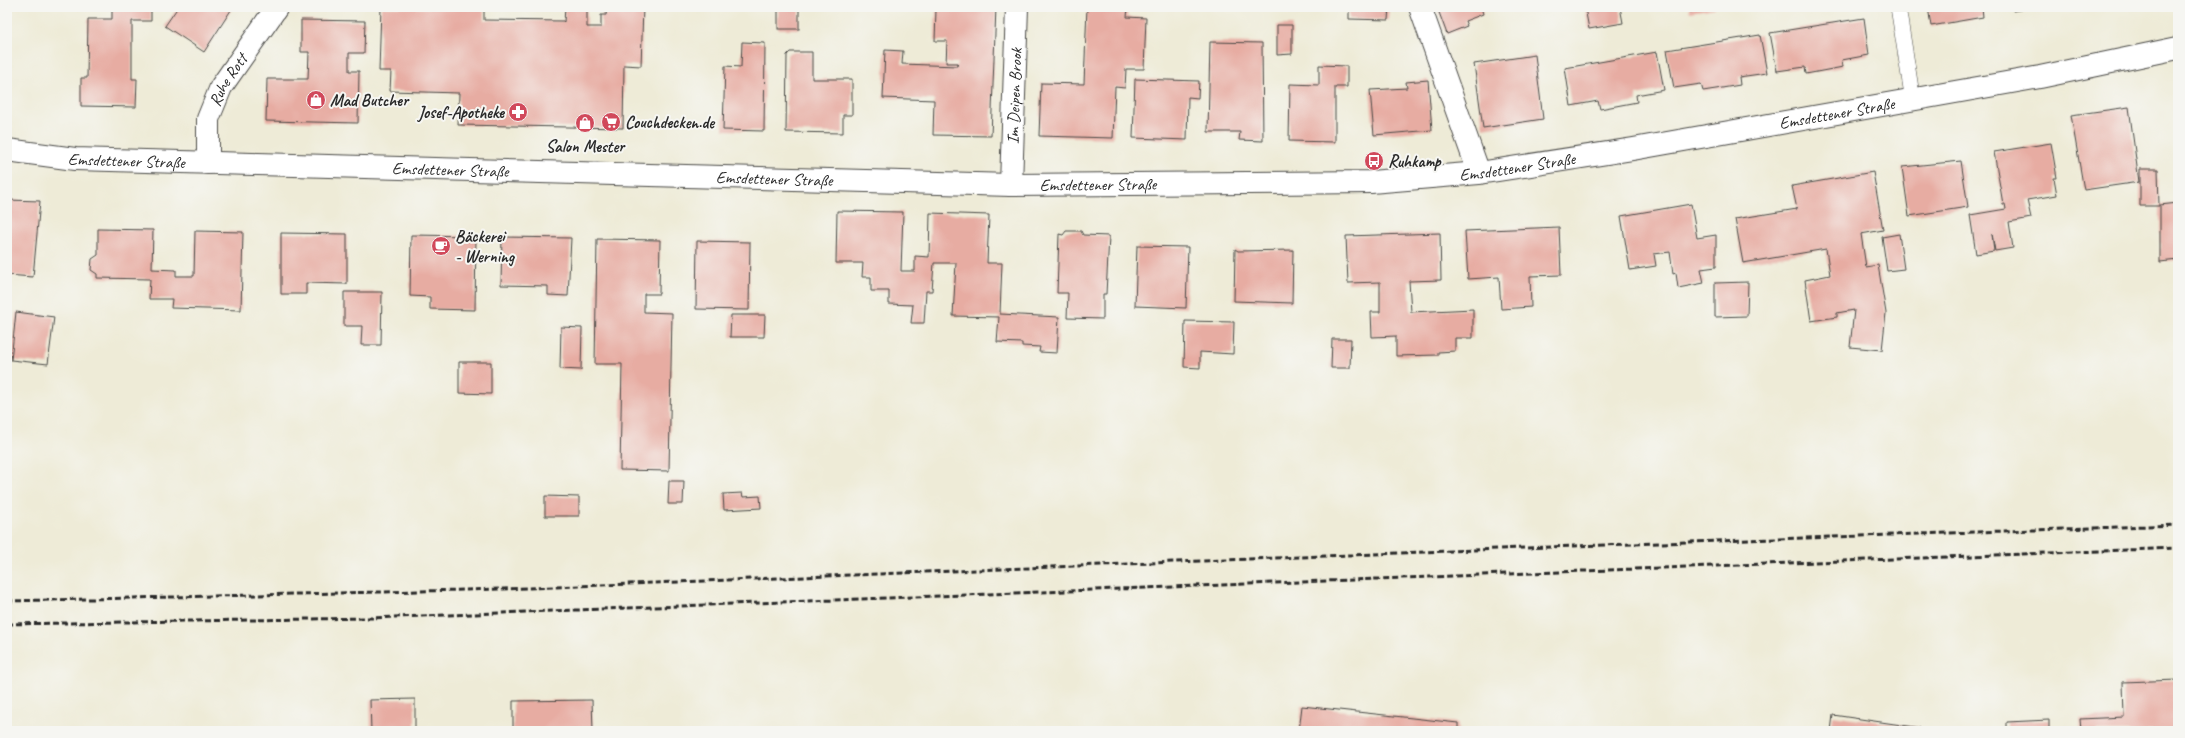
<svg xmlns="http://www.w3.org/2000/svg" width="2185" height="738" font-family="Caveat,sans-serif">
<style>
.building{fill:#e7aca2}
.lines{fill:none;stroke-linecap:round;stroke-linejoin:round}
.lane-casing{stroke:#484845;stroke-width:16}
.street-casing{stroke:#484845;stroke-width:24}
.secondary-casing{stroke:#484845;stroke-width:24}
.lane{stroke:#fff;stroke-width:15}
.street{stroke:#fff;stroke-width:22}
.secondary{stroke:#fff;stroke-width:22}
.rail{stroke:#2b2b2b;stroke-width:3;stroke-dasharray:6 3;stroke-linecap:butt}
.labels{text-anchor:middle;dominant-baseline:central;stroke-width:4;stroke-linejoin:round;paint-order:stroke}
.street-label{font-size:17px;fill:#2b2b2b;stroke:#f6f6f2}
.poi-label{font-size:17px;font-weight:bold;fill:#2b2b2b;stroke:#f6f6f2;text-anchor:start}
</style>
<rect width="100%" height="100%" fill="#f6f6f2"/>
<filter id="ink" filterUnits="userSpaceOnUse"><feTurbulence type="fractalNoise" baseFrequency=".025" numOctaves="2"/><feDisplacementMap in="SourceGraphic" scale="8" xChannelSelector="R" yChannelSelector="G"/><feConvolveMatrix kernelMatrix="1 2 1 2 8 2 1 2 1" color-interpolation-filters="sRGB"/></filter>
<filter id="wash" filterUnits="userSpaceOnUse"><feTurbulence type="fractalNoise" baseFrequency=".012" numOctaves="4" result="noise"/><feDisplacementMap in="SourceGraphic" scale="16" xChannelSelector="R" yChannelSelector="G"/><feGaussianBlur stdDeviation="0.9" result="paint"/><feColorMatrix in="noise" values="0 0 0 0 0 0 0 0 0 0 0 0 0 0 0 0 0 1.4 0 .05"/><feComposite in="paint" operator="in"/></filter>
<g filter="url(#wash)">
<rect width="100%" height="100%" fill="#eeebd7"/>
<g id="blocks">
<g class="building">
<polygon points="112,7 151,7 151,21 132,21 132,79 137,79 136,107 81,106 81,78 87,78 88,19 112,19"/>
<polygon points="178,7 233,7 204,52 165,26"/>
<polygon points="381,7 484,9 484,20 563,21 564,22 565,7 587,7 587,27 601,27 601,15 606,15 607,7 643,7 641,66 624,65 623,128 458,125 459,93 390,91 391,71 379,71"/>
<rect x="778" y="7" width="21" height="22"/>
<polygon points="922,7 996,7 991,136 933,135 934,100 883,98 885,50 903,51 902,64 957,66 958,63 946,63 947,41 935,41 936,9"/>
<polygon points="1087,7 1128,7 1127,17 1146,18 1144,69 1126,69 1125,88 1115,87 1113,138 1039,136 1041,83 1084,84"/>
<polygon points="1349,7 1389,7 1388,20 1349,19"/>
<polygon points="1437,7 1481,7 1483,14 1465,21 1467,26 1447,34"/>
<polygon points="1590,7 1620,7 1623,23 1589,29 1585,8"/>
<polygon points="1689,7 1715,7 1715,8 1690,12"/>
<polygon points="1928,7 1982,7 1983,17 1931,26"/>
<polygon points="2013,7 2031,7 2031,8 2013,11"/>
<polygon points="1864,18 1869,55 1842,60 1843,67 1806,74 1805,67 1777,71 1770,33"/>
<polygon points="301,20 365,21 364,53 349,53 349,71 359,71 358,123 266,121 267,79 308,79 309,52 301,52"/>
<polygon points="1277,25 1292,25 1292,54 1277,55"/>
<polygon points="1760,35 1767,73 1739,77 1740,85 1722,88 1703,91 1701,84 1674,88 1667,50"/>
<polygon points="742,42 765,43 764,131 723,130 725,66 741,67"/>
<polygon points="1210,42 1262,43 1263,141 1239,140 1240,132 1208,132"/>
<polygon points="790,52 812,52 812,79 852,79 852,115 843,115 843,133 786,132 787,55"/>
<polygon points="1657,52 1664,90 1636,95 1637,102 1600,109 1598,101 1571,106 1565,68"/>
<polygon points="1535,55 1543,119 1483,128 1474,64"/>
<polygon points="1319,65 1347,66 1347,87 1335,87 1335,142 1289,141 1290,84 1319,85"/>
<polygon points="1135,79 1199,81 1198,98 1188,97 1187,140 1133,138"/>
<polygon points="1428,80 1432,130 1374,135 1370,90 1407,88 1406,82"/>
<polygon points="2129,107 2139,182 2084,190 2071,115"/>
<polygon points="2051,143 2057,178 2054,178 2057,195 2027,200 2031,218 2009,222 2013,248 1995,251 1992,234 1994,251 1976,254 1970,215 2006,209 2005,204 2003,204 1994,152"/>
<polygon points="1961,161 1968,207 1909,216 1902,167"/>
<polygon points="2140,169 2158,169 2159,206 2140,206"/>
<polygon points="1873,172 1883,230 1861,234 1866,267 1878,265 1886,313 1882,350 1850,347 1854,310 1837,313 1837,317 1811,321 1805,280 1830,275 1826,249 1743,263 1735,219 1797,209 1792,186"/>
<polygon points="7,200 40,201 33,277 7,275"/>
<polygon points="2178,203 2178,260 2160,262 2160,205"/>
<polygon points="1691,204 1697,238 1716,235 1716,267 1701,269 1704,283 1678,288 1676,273 1673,274 1670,252 1654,254 1656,266 1630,270 1621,216"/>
<polygon points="837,211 903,212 901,271 915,271 915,256 929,257 930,213 989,215 987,263 1002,263 1000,314 1059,317 1057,353 1039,352 1040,347 1022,346 1022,343 997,342 999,317 953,316 956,263 934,263 932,291 926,291 924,323 911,323 913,305 889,304 889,291 871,291 871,277 862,277 863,263 836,263"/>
<polygon points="1559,227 1561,275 1530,276 1531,307 1501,309 1499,277 1468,279 1465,231"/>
<polygon points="98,229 153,230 152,269 176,270 176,276 194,276 195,231 243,232 241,310 171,308 172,299 149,299 150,279 97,278 97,274 91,270 92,259 98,255"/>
<polygon points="1066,231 1081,231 1083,235 1109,236 1106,294 1103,294 1103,319 1067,318 1068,293 1057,293 1059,234 1063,235"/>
<polygon points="281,233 347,234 347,284 306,283 306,294 281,294"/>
<polygon points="1440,233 1441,280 1409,281 1411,312 1473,309 1473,338 1455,338 1455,351 1438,352 1438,355 1396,356 1396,336 1372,337 1371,312 1380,312 1380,282 1348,283 1346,236"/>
<polygon points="1899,234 1904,269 1887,271 1882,237"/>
<polygon points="411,235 476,236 475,310 430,309 430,297 410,296"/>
<polygon points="502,237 571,238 568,296 548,295 548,286 501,285"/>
<polygon points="597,239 660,240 659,294 644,294 644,312 672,313 669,471 620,470 622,364 595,364"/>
<polygon points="697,241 750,242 749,310 696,309"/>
<polygon points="1137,246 1188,247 1186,308 1135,306"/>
<polygon points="1235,249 1238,251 1293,250 1292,303 1234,301"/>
<polygon points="1748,282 1747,316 1715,317 1715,283"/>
<polygon points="344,292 382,292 381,345 361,345 362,326 344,326"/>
<polygon points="16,312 54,317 48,364 11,360"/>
<polygon points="731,315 765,315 764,337 730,337"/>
<polygon points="1185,321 1234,322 1233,354 1200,352 1200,368 1184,367"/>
<polygon points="561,327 582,328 581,370 560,369"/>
<polygon points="1332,339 1351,339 1350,368 1331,368"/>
<polygon points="459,362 491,362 491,394 459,393"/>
<polygon points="669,481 684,481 683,504 668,504"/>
<polygon points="742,493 743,497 760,496 761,508 724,510 723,494"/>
<polygon points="545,496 579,497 579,516 545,516"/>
<polygon points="2178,680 2178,731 2081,731 2080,719 2124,717 2123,682"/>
<polygon points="415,699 415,731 371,731 370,700"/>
<polygon points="592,700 593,731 513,731 513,701"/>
<polygon points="1302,706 1458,723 1458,731 1299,731"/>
<polygon points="1833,715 1922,728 1921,731 1831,731"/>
<polygon points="2049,720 2049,731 2007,731 2007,722"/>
</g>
</g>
</g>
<g filter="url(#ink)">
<use href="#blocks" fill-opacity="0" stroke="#484845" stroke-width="1"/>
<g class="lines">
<g class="lane-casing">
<polyline id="lane" points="1898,7 1913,101"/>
</g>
<g class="street-casing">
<g id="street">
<polyline points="1420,7 1479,173"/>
<path id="s1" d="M208,163V119L221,87L277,7"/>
<path id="s2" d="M1011,185L1017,7"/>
</g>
</g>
<g class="secondary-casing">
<g id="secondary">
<path id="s3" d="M7,150L75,159L1011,185L1371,182L1479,173L1633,149L2040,77L2178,48"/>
</g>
</g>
<use href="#lane" class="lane"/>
<use href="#street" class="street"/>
<use href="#secondary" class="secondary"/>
<g class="rail">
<polyline points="7,601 504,589 1574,546 2178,525"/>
<polyline points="7,624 370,618 2178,548"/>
</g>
</g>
</g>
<defs>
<g id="shop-disc" transform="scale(1)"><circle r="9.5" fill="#d1495b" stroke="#f6f6f2"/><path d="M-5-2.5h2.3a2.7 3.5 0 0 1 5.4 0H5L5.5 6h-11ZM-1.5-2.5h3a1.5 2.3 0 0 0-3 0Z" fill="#fff"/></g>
<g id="pharmacy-disc" transform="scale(1)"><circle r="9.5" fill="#d1495b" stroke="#f6f6f2"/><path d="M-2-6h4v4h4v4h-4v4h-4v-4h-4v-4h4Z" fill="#fff"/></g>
<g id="supermarket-disc" transform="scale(1)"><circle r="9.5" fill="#d1495b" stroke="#f6f6f2"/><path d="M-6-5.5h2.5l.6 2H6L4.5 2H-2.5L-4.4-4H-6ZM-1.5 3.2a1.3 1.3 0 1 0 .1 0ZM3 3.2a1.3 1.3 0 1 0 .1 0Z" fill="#fff"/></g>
<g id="bus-disc" transform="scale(1)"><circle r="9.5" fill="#d1495b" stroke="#f6f6f2"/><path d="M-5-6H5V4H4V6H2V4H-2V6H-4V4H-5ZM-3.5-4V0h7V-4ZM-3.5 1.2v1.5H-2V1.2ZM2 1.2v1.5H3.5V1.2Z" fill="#fff"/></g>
<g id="cafe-disc" transform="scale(1)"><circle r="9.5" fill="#d1495b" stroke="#f6f6f2"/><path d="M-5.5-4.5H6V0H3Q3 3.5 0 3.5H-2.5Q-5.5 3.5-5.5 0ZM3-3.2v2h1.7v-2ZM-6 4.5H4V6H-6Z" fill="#fff"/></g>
</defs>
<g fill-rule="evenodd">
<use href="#shop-disc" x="316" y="100"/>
<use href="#pharmacy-disc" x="518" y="112"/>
<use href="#supermarket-disc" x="611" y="122"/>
<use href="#shop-disc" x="585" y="123"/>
<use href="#bus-disc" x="1374" y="161"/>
<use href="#cafe-disc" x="441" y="246"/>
</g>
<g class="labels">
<g class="street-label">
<text stroke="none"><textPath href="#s1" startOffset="88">Ruhe Rott</textPath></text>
<text stroke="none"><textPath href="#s2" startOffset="89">Im Deipen Brook</textPath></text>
<text stroke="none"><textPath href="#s3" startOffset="1836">Emsdettener Straße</textPath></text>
<text stroke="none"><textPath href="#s3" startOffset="120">Emsdettener Straße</textPath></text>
<text stroke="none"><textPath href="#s3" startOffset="1512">Emsdettener Straße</textPath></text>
<text stroke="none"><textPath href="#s3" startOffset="444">Emsdettener Straße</textPath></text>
<text stroke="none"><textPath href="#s3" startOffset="768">Emsdettener Straße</textPath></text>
<text stroke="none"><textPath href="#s3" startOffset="1092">Emsdettener Straße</textPath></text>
</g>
<g class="poi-label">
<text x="330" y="100">Mad Butcher</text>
<text x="504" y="112" text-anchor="end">Josef-Apotheke</text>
<text x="625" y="122">Couchdecken.de</text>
<text x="585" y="146" text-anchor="middle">Salon Mester</text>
<text x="1388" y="161">Ruhkamp</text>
<text x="455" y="236">Bäckerei<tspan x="455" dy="20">- Werning</tspan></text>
</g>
</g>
<rect width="2185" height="738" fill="none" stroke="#f6f6f2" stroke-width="24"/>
</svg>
